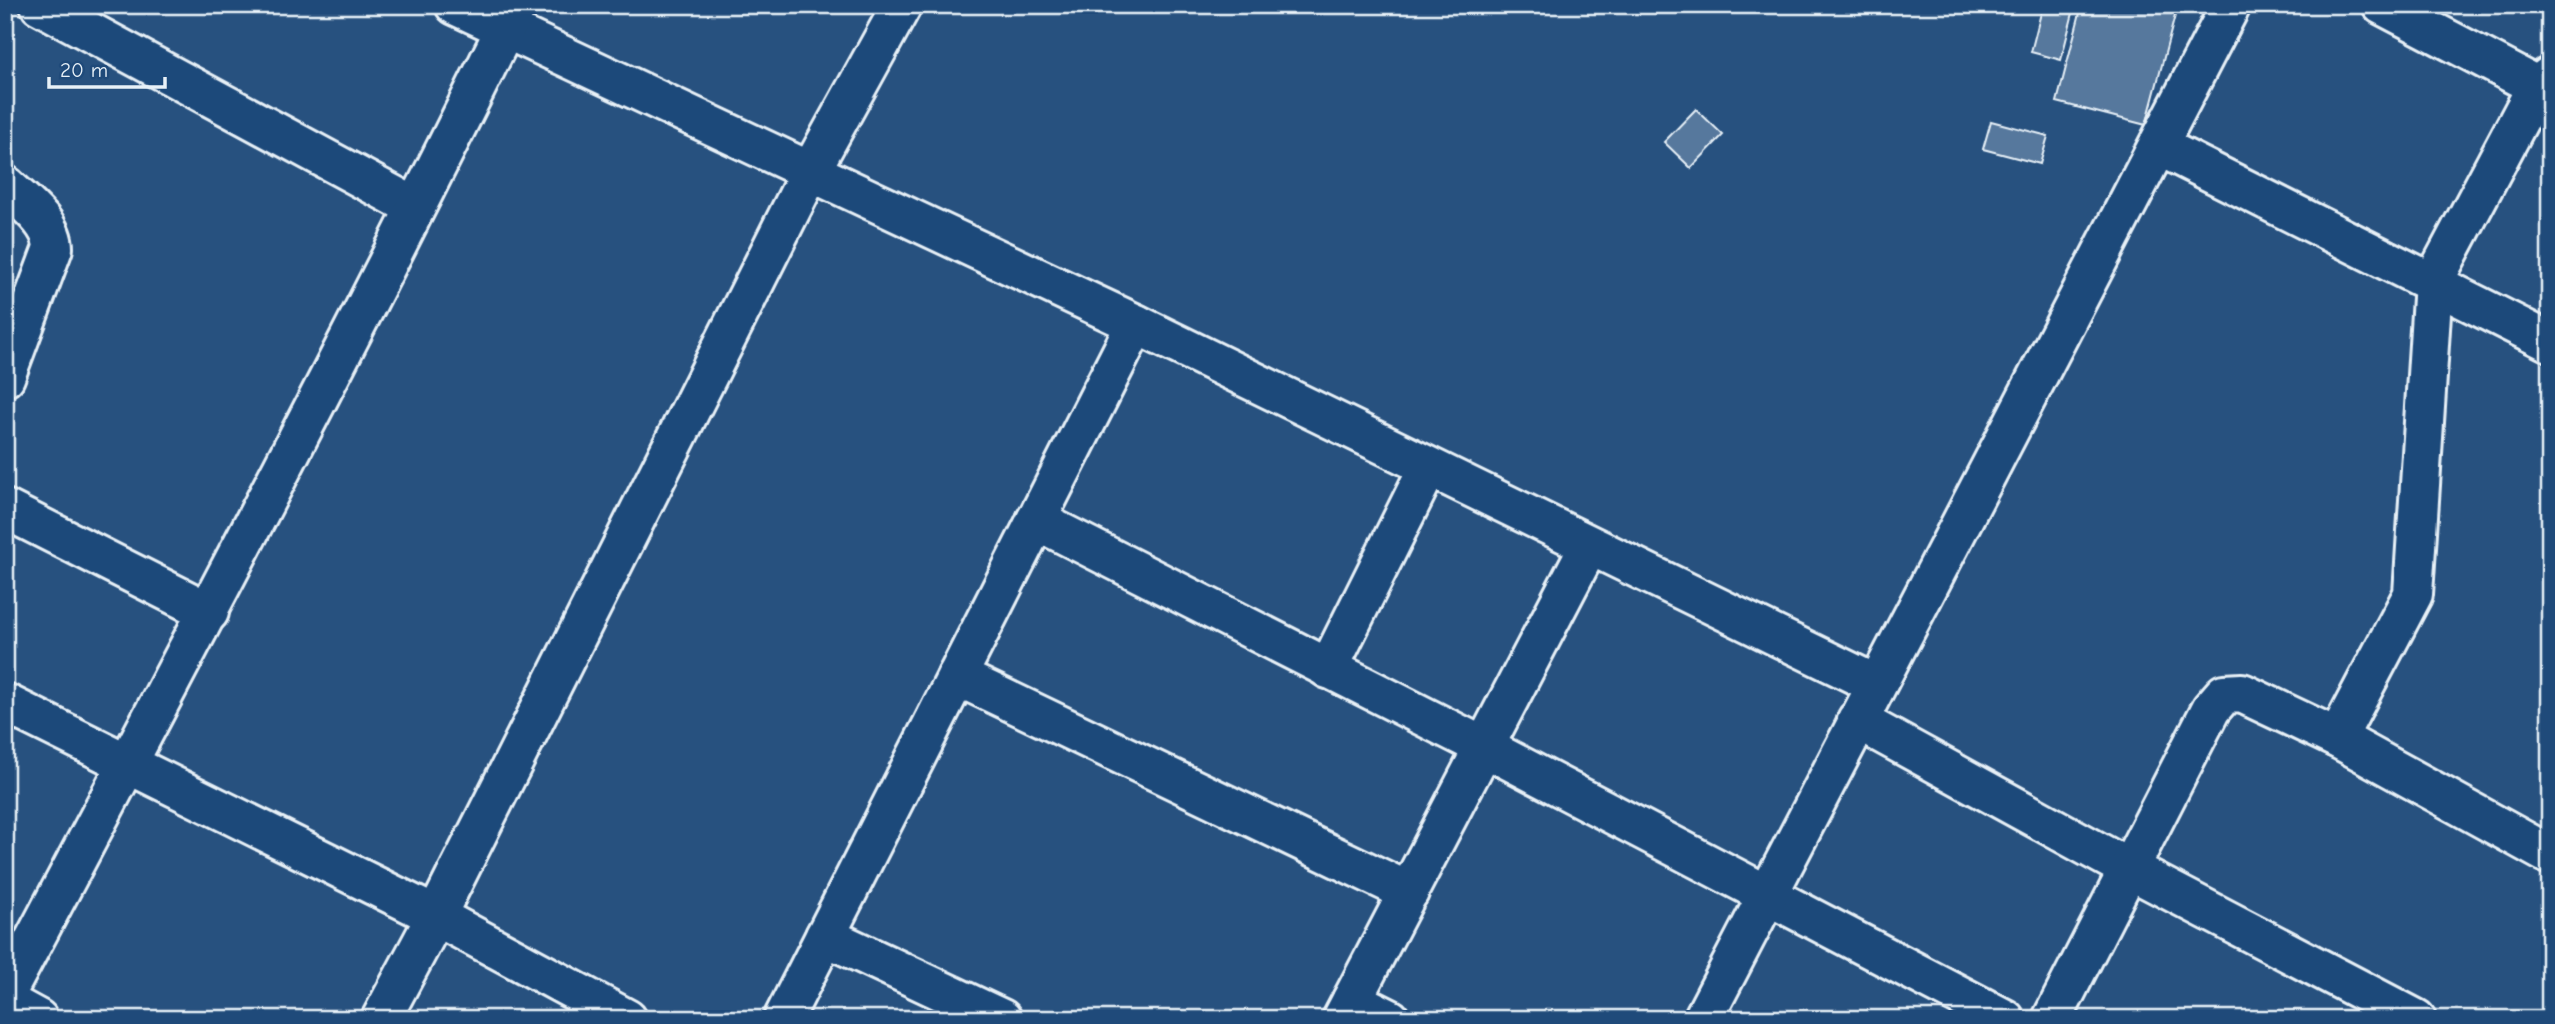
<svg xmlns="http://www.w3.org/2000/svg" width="2555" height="1024" font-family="'Comic Neue',sans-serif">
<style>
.building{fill:#57789d;stroke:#e8f1f8;stroke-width:2}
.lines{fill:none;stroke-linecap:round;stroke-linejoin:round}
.minor-casing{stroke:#e8f1f8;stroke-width:44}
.major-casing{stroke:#e8f1f8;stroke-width:44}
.minor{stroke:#1f4a7a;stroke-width:38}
.major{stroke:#1f4a7a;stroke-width:38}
</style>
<rect width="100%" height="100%" fill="#27517f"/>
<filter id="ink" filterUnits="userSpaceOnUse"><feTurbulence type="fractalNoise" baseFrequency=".0143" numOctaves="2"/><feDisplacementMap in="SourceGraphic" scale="14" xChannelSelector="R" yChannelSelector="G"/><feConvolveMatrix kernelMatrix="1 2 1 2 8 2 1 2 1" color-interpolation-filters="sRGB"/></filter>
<g filter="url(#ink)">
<g class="building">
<polygon points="2043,5 2075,5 2061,60 2031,52"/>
<polygon points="2082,5 2177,8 2146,125 2057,102"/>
<polygon points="1696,109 1723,135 1691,168 1664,142"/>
<polygon points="1991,121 2048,136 2040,164 1983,149"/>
</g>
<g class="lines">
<g class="minor-casing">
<g id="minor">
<polyline points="40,5 415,207"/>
<polyline points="455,5 1136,324 1875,684"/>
<polyline points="2159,146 2550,342"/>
<path d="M5,185C23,202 53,223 53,248L5,377"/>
<polyline points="5,509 209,612"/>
<polyline points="1036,520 1484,747 2005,1019"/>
<polyline points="1328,669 1428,468"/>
<polyline points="957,676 1409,892"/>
<polyline points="5,703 436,916 627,1019"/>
<polyline points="1857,720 2129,869 2416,1019"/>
<polyline points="2337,738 2413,594 2433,282 2537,86 2550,76"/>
<polyline points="825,936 1002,1019"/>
<path d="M5,995C179,667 353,338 517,5"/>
<polyline points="1352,1000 1390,1019"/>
<polyline points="783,1019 1136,324"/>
<polyline points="1342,1019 1589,546"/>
<polyline points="1703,1019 2231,5"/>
<polyline points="2052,1019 2211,709 2224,694 2242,693 2337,738 2550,855"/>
</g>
</g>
<g class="major-casing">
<g id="major">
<polyline points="2382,5 2550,93"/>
<polyline points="5,1001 38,1019"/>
<polyline points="381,1019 436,916 811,170 902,5"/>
</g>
</g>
<use href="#minor" class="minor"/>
<use href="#major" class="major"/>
</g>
</g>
<rect width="2555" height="1024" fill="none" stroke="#1f4a7a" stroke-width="28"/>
<rect x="14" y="14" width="2527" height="996" fill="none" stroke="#e8f1f8" stroke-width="2.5" filter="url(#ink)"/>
<path d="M49 77v10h116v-10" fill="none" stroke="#e8f1f8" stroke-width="3.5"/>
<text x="60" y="77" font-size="21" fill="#e8f1f8" stroke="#1f4a7a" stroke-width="5" paint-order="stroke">20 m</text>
</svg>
